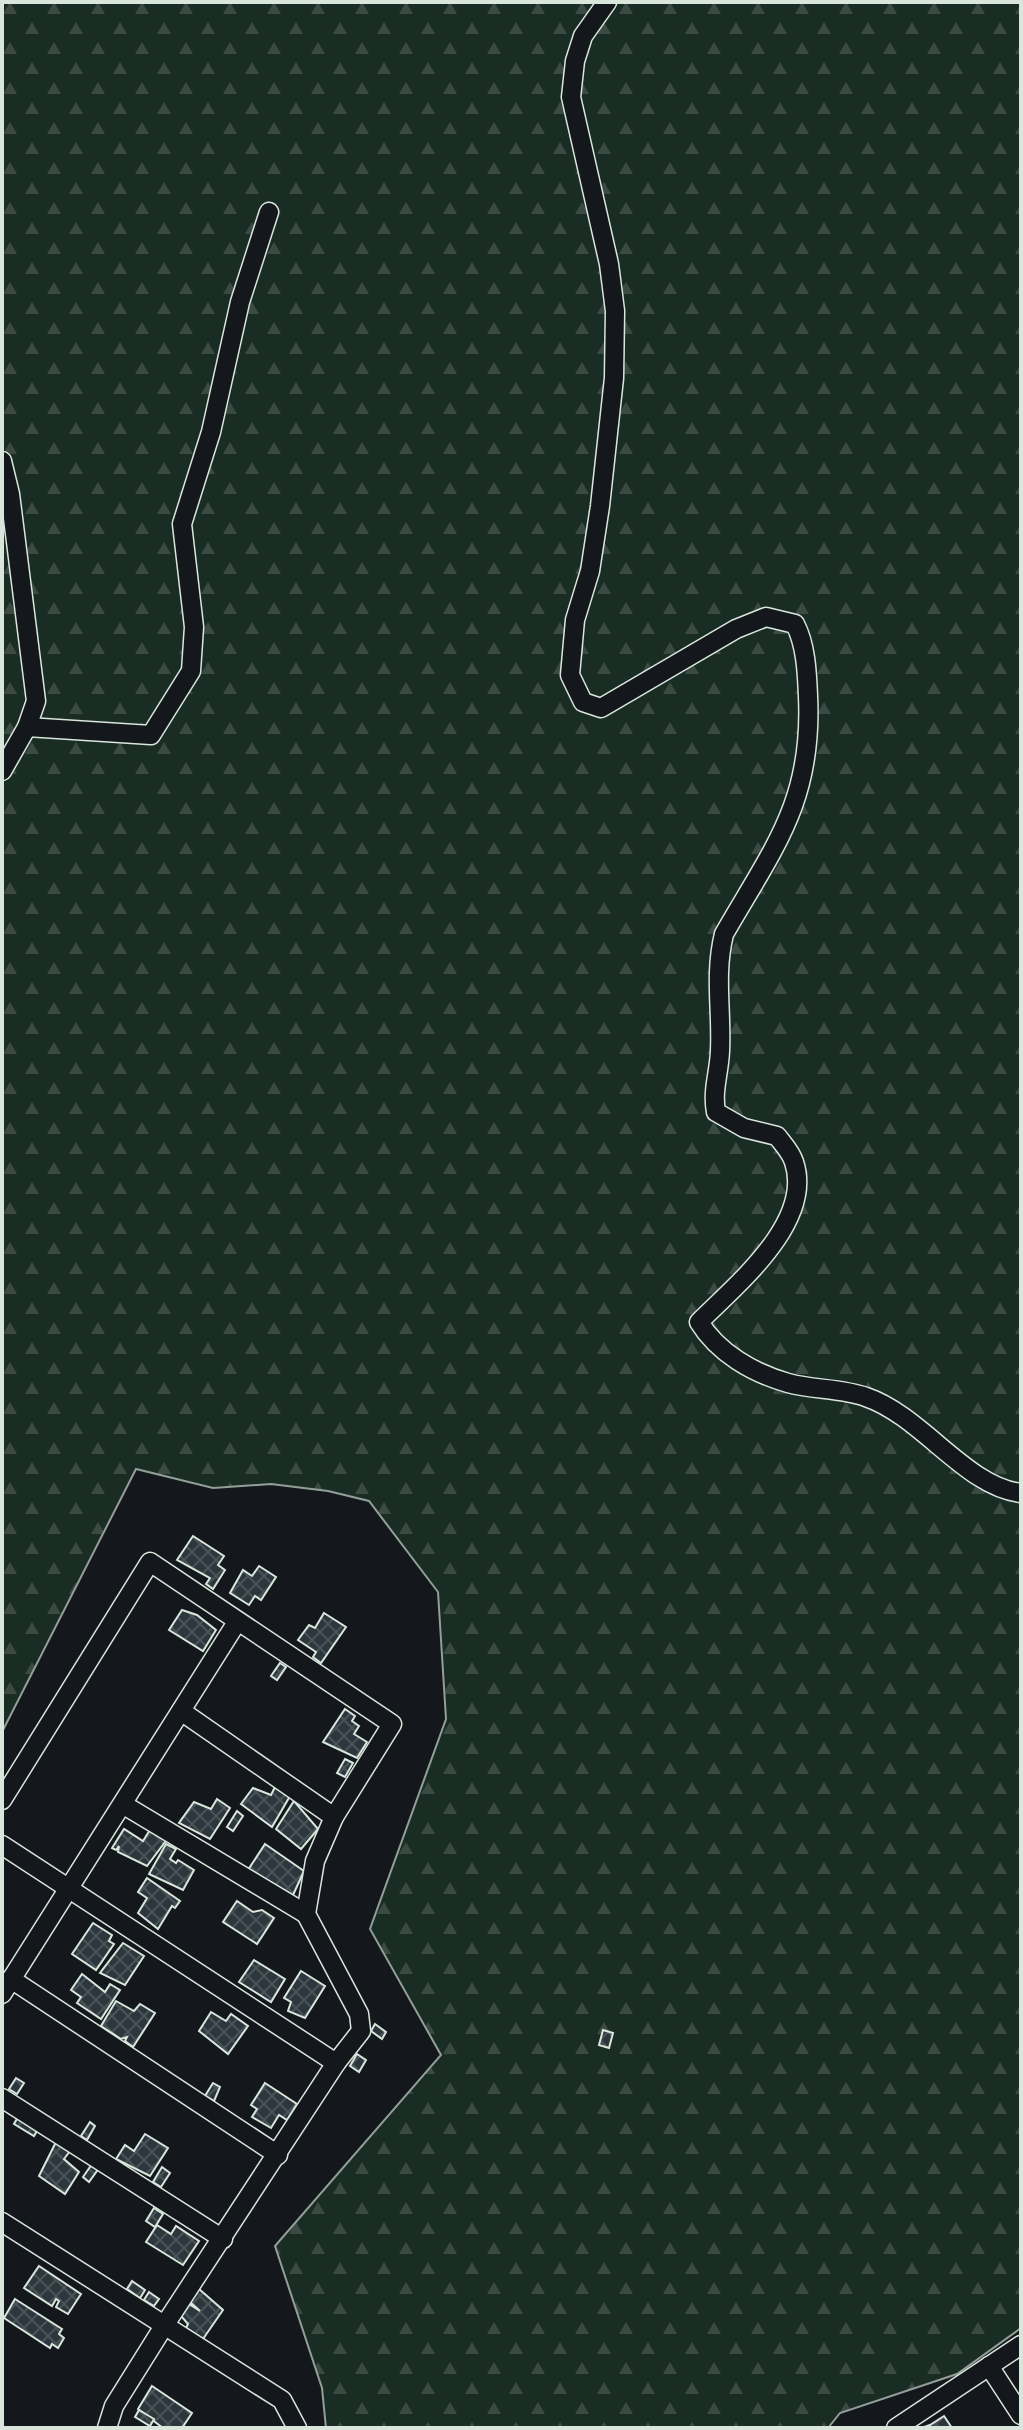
<svg xmlns="http://www.w3.org/2000/svg" width="1023" height="2430" font-family="Poppins,sans-serif">
<style>
.forest{fill:url(#forest-firs);stroke:#939e99;stroke-width:2}
.building{fill:url(#building-cross-hatch);stroke:#d8e6dc;stroke-width:2}
.lines{fill:none;stroke-linecap:round;stroke-linejoin:round}
.street-casing{stroke:#d8e6dc;stroke-width:21}
.street{stroke:#14181c;stroke-width:18}
</style>
<defs>
<pattern id="forest-firs" width="22" height="20" patternUnits="userSpaceOnUse" patternTransform="scale(2)"><rect width="22" height="20" fill="#1a2d24"/><path d="M5 1l3.5 6h-7zM16 11l3.5 6h-7z" fill="#3b4b43"/></pattern>
<pattern id="building-cross-hatch" width="8" height="8" patternUnits="userSpaceOnUse" patternTransform="scale(2)"><rect width="8" height="8" fill="#2c363c"/><path d="M0 0l8 8M0 8l8-8" fill="none" stroke="#4a5358"/></pattern>
</defs>
<rect width="100%" height="100%" fill="#14181c"/>
<polygon class="forest" points="2,2 1021,2 1021,2328 957,2374 840,2413 828,2428 326,2428 322,2388 275,2246 441,2055 370,1929 446,1719 438,1592 369,1501 328,1491 271,1484 213,1488 136,1469 2,1732"/>
<g class="building">
<polygon points="193,1536 224,1556 218,1565 225,1570 213,1589 206,1584 210,1578 177,1560"/>
<polygon points="259,1566 276,1577 261,1600 255,1596 249,1605 230,1593 243,1570 252,1576"/>
<polygon points="182,1610 197,1615 216,1630 203,1651 169,1630"/>
<polygon points="324,1613 346,1627 321,1663 313,1657 316,1652 298,1640 309,1625 315,1628"/>
<polygon points="280,1663 286,1667 277,1680 271,1676"/>
<polygon points="345,1709 355,1716 352,1721 359,1726 354,1734 367,1742 357,1758 323,1742"/>
<polygon points="345,1759 353,1763 345,1777 337,1773"/>
<polygon points="275,1787 290,1796 272,1827 241,1804 253,1788 271,1795"/>
<polygon points="217,1799 230,1808 210,1839 179,1823 194,1802 211,1809"/>
<polygon points="294,1801 318,1829 301,1849 276,1829"/>
<polygon points="237,1811 243,1816 233,1831 227,1827"/>
<polygon points="151,1828 168,1838 147,1866 118,1852 119,1846 116,1850 112,1848 124,1829 143,1841"/>
<polygon points="166,1844 176,1849 170,1859 176,1863 178,1860 194,1870 183,1890 149,1874"/>
<polygon points="265,1844 304,1871 293,1895 248,1870"/>
<polygon points="147,1878 180,1901 175,1908 172,1906 158,1929 138,1913 147,1898 138,1892"/>
<polygon points="237,1901 253,1912 262,1910 274,1918 257,1944 223,1922"/>
<polygon points="93,1923 112,1935 109,1941 114,1944 96,1970 72,1954"/>
<polygon points="123,1943 144,1956 125,1985 100,1973"/>
<polygon points="254,1960 285,1979 271,2002 239,1982"/>
<polygon points="301,1971 325,1986 305,2018 288,2011 291,2002 284,1998"/>
<polygon points="82,1974 105,1992 110,1984 120,1990 101,2019 77,2003 81,1997 71,1990"/>
<polygon points="116,2001 134,2011 140,2004 155,2013 133,2047 125,2041 127,2037 121,2039 101,2026"/>
<polygon points="211,2012 226,2021 231,2014 248,2026 228,2054 199,2031"/>
<polygon points="375,2024 386,2032 382,2039 371,2031"/>
<polygon points="603,2030 613,2033 609,2048 599,2045"/>
<polygon points="357,2054 366,2060 359,2072 350,2066"/>
<polygon points="16,2078 24,2083 17,2094 9,2089"/>
<polygon points="213,2083 220,2087 214,2101 205,2096"/>
<polygon points="265,2083 297,2104 287,2120 279,2115 271,2128 252,2117 257,2109 251,2105"/>
<polygon points="18,2117 38,2129 34,2136 14,2124"/>
<polygon points="90,2122 95,2126 87,2140 81,2136"/>
<polygon points="145,2134 168,2148 150,2176 116,2159 125,2145 134,2151"/>
<polygon points="56,2142 70,2151 64,2159 79,2172 65,2194 39,2176"/>
<polygon points="92,2164 99,2168 89,2182 83,2177"/>
<polygon points="162,2167 170,2173 161,2187 153,2182"/>
<polygon points="154,2208 163,2214 155,2227 146,2221"/>
<polygon points="157,2225 171,2234 176,2226 199,2241 183,2265 146,2242"/>
<polygon points="39,2266 81,2294 68,2314 56,2307 59,2301 56,2299 52,2306 24,2288"/>
<polygon points="132,2281 145,2290 140,2298 127,2289"/>
<polygon points="199,2289 223,2310 203,2339 186,2328 188,2324 181,2316 189,2304 200,2311 190,2302"/>
<polygon points="149,2292 159,2299 154,2306 144,2300"/>
<polygon points="15,2299 62,2329 59,2334 64,2338 58,2348 52,2344 50,2348 4,2318"/>
<polygon points="152,2386 192,2413 182,2428 163,2428 138,2409"/>
<polygon points="139,2410 154,2419 150,2426 135,2417"/>
<polygon points="944,2416 952,2428 921,2428 930,2425"/>
</g>
<g class="lines">
<g class="street-casing">
<g id="street">
<path d="M607,2L583,36L575,61L571,97L609,264L615,311L614,378L600,506L590,571L575,620L570,675L583,702L601,708L736,629L766,617L795,624C806,645 807,673 808,696C813,801 774,847 724,934C714,975 722,1010 720,1051C719,1074 712,1090 716,1112L744,1128L777,1136C783,1144 791,1152 794,1162C814,1222 736,1285 699,1322C718,1353 753,1373 788,1383C813,1390 841,1388 866,1397C922,1416 966,1487 1021,1493"/>
<polyline points="2,461 10,494 36,701 27,727 2,771"/>
<polyline points="27,727 151,735 191,671 194,627 182,524 211,432 240,302 269,212"/>
<polyline points="181,1711 334,1817"/>
<polyline points="2,1800 150,1562 392,1724 334,1817 315,1861 306,1914 359,2014 361,2031 336,2063 164,2326 114,2406 107,2428"/>
<polyline points="124,1805 306,1914"/>
<polyline points="2,1845 336,2063"/>
<polyline points="11,1979 278,2155"/>
<polyline points="2,1994 237,1622"/>
<polyline points="2,2098 223,2239"/>
<polyline points="2,2222 282,2400 297,2428"/>
<polyline points="989,2366 1021,2415"/>
<polyline points="896,2428 1021,2345"/>
</g>
</g>
<use href="#street" class="street"/>
</g>
<rect width="1023" height="2430" fill="none" stroke="#d8e6dc" stroke-width="8"/>
</svg>
